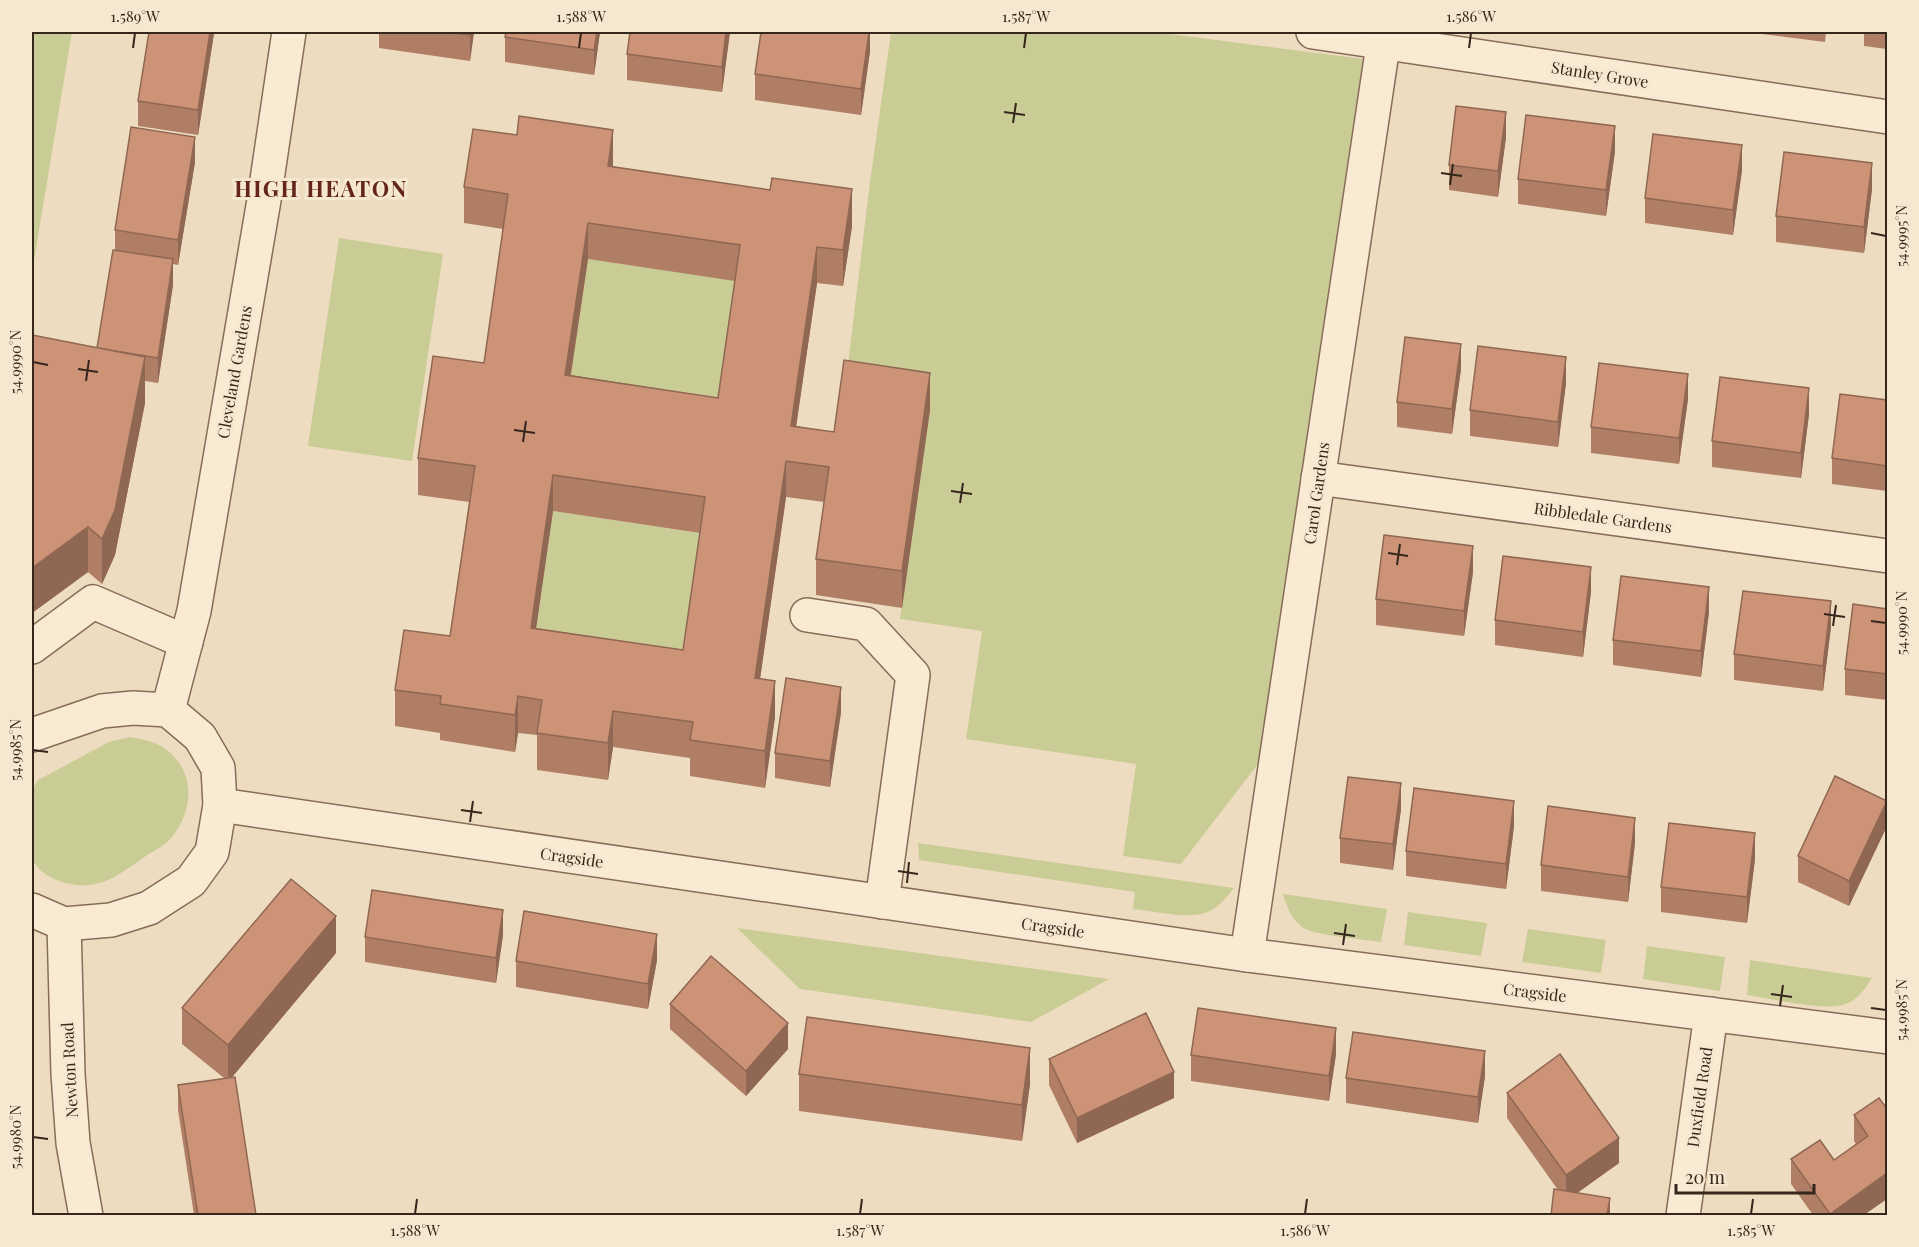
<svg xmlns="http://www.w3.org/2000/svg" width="1919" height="1247" font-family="'Playfair Display',serif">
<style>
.green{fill:#cacc95}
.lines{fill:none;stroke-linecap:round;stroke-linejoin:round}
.minor-casing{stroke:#876d58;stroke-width:36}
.minor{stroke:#f9ead4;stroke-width:33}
.wall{fill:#af7e65;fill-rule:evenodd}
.shaded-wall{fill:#8f6753}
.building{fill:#cc9376;stroke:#8f6753;stroke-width:1.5;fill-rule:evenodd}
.ticks{fill:none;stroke:#36271d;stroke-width:2}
.labels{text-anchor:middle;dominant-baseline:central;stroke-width:6;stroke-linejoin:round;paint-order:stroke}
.street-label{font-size:16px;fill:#36271d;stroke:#f5e7d0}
.district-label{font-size:22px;font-weight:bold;letter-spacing:1.5px;fill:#63251c;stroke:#f5e7d0}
.neatline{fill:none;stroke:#36271d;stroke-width:2}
.ticks-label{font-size:15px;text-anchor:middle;fill:#36271d}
</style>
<rect width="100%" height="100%" fill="#eedcc0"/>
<g class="green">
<polygon points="32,32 72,32 32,273"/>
<polygon points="891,32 1155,32 1363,59 1258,764 1181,864 1123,856 1136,764 966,739 982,631 900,619 930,410 844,397 870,182"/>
<polygon points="339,238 443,254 412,461 308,446"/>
<polygon points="588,259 740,281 718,434 565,411"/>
<polygon points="553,511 705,534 683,686 531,664"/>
<path d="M130,737C143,739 158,742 168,751C196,774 193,811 172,837C166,845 155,850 146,856C117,876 96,894 59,881C48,877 36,869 32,858V790L38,780L109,742Z"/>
<path d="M918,843L1234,888C1226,898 1218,909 1205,913C1186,919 1154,911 1133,909L1135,892L919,860Z"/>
<path d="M1283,894L1387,909L1381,942C1364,939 1314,936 1302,927C1291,918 1287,907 1283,894Z"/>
<polygon points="1408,912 1487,923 1481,956 1404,945"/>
<polygon points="737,928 1109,979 1031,1022 800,989"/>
<polygon points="1528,929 1606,940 1601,973 1522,962"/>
<polygon points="1647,946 1725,957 1720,991 1643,979"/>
<path d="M1750,960L1872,978C1865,989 1858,999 1846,1004C1828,1012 1768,998 1747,995Z"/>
</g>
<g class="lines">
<g class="minor-casing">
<g id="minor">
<polyline points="1313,32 1888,117"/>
<polyline points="1318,478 1888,556"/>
<polyline points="807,615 866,624 913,675 882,902"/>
<polyline points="32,647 93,602 186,642"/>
<polyline points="168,710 194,611 264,200 289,32"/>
<polyline points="32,735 102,711 133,708 168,710 200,737 218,768 220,805 212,852 191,881 149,908 111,920 64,924 32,910"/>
<polyline points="220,805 1247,955 1888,1037"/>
<polyline points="64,924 68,1074 73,1143 86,1216"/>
<polyline points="1247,955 1385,32"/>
<polyline points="1683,1216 1711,1014"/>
</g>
</g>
<use href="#minor" class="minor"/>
</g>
<g class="wall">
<polygon points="214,32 198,135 138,126 138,101"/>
<polygon points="379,32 474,32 470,61 379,48"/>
<polygon points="600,32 594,75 505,62 505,37"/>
<polygon points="630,32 730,32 722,92 627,80 627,54"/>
<polygon points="870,32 870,51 861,115 755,100 755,74"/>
<polygon points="1747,32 1826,32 1825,42"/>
<polygon points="1864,32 1887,32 1887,49 1864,46"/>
<polygon points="1506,137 1498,197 1449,190 1449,165"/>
<polygon points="1615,151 1606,216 1518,204 1518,179"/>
<polygon points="195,162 178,265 173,264 173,285 158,383 145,381 145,403 115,555 102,584 88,572 32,613 32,335 97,348 115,250 115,230"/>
<path d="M613,167L852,226L843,286L817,283L796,426L834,432L930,410L902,608L816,595V559L824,502L786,497L760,679L775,717L765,788L690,776V758L613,747L608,780L537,770V735L518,733L515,752L440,740V733L395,726V690L450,636L469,502L418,495V458L484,363L503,229L464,223V187ZM588,259L735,281L718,398L571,375ZM553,511L700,533L683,650L536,628Z"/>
<polygon points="1742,170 1733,235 1645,223 1645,198"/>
<polygon points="1872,189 1864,253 1776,242 1776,216"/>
<polygon points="1461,369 1452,434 1397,427 1397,402"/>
<polygon points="1566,383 1558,447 1470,436 1470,410"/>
<polygon points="1688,399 1679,464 1591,453 1591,427"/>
<polygon points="1887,400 1887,491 1832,484 1832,458"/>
<polygon points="1809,414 1801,478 1712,467 1712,441"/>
<polygon points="1473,572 1464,636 1376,625 1376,599"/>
<polygon points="1591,592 1583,657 1495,645 1495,620"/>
<polygon points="1887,609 1887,700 1845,695 1845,669"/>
<polygon points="1709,612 1701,677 1613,665 1613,640"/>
<polygon points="1831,627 1823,691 1734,680 1734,654"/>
<polygon points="841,712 830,787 775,778 775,753"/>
<polygon points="1401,809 1393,870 1340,863 1340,838"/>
<polygon points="1514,826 1506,889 1406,876 1406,851"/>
<polygon points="1887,826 1849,906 1798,882 1798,856"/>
<polygon points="1635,843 1628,902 1541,891 1541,865"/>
<polygon points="1755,859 1747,923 1661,912 1661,887"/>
<polygon points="503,935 496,983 365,962 365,937"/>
<polygon points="336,953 232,1077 256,1215 194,1215 178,1110 178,1085 224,1078 182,1044 182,1008"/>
<polygon points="657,960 648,1009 516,987 516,961"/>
<polygon points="670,1004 788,1049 746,1096 670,1029"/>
<polygon points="1336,1054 1329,1101 1191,1081 1191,1055"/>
<polygon points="1049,1059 1174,1098 1077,1143 1049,1085"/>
<polygon points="799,1074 1030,1084 1022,1141 799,1111"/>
<polygon points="1485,1076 1478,1123 1346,1103 1346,1078"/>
<polygon points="1507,1093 1619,1163 1577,1193 1610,1215 1558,1190 1507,1118"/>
<polygon points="1887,1109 1864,1215 1813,1215 1791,1184 1791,1159 1834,1160 1856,1144 1854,1141 1854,1115"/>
</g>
<g class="shaded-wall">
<polygon points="210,32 214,32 214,34 198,135 198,110"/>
<polygon points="471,32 474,32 470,61 470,35"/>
<polygon points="597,32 600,32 594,75 594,50"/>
<polygon points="726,32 730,32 722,92 722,67"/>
<polygon points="869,32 870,32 870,51 861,115 861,89"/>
<polygon points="1506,112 1506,137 1498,197 1498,171"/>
<polygon points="1615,126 1615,151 1606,216 1606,190"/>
<polygon points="613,130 613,166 608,202 608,166"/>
<polygon points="195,137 195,162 178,265 178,240"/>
<polygon points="1742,145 1742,170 1733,235 1733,210"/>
<polygon points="1872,163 1872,189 1864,253 1864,227"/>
<polygon points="852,189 852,226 843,286 843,250"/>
<polygon points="588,223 588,259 565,411 565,375"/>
<polygon points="817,247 817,283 791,462 791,426"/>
<polygon points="173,259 173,285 158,383 158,358"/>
<polygon points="1461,344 1461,369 1452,434 1452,409"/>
<polygon points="145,357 145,403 115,555 102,584 102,539"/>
<polygon points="1566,357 1566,383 1558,447 1558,422"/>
<polygon points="930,373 930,410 902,608 902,571"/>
<polygon points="1688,374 1688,399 1679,464 1679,438"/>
<polygon points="1809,388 1809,414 1801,478 1801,453"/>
<polygon points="786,461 786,497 755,714 755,678"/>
<polygon points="553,475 553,511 531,664 531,628"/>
<polygon points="88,527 88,572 32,613 32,568"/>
<polygon points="1473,546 1473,572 1464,636 1464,611"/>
<polygon points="1591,567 1591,592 1583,657 1583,632"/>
<polygon points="1709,587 1709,612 1701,677 1701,651"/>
<polygon points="1831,601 1831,627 1823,691 1823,666"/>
<polygon points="775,681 775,717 765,788 765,751"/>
<polygon points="841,687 841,712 830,787 830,761"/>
<polygon points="518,696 518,733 515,752 515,715"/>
<polygon points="613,711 613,747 608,780 608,743"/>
<polygon points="1401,783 1401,809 1393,870 1393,844"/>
<polygon points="1514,801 1514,826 1506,889 1506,864"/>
<polygon points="1887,801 1887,826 1849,906 1849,881"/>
<polygon points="1635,818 1635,843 1628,902 1628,877"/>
<polygon points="1755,833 1755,859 1747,923 1747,897"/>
<polygon points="503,910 503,935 496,983 496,958"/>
<polygon points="336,916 336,953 228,1082 228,1045"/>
<polygon points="657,934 657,960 648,1009 648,984"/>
<polygon points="788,1023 788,1049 746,1096 746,1071"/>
<polygon points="1336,1028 1336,1054 1329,1101 1329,1076"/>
<polygon points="1030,1048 1030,1084 1022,1141 1022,1105"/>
<polygon points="1485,1051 1485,1076 1478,1123 1478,1097"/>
<polygon points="1174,1072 1174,1098 1077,1143 1077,1118"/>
<polygon points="1619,1138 1619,1163 1566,1201 1566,1175"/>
<polygon points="1887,1173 1887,1199 1864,1215 1830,1215 1830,1214"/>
<polygon points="1610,1198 1610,1215 1607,1215"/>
</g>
<g class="building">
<polygon points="149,32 210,32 198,110 138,101"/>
<polygon points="444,32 471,32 470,35"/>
<polygon points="506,32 597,32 594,50 505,37"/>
<polygon points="630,32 726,32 722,67 627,54"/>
<polygon points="761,32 869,32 861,89 755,74"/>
<polygon points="1456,106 1506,112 1498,171 1449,165"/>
<polygon points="1526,115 1615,126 1606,190 1518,179"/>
<path d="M519,116L613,130L608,166L770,190L772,178L852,189L843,250L817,247L791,426L834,432L844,360L930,373L902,571L816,559L829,467L786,461L755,678L775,681L765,751L690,740L693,722L613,711L608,743L537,733L542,700L518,696L515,715L440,704L441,696L395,690L404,630L450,636L475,466L418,458L433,356L484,363L508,194L464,187L473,129L517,135ZM588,223L740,245L718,398L565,375ZM553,475L705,497L683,650L531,628Z"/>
<polygon points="131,127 195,137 178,240 115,230"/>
<polygon points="1653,134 1742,145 1733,210 1645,198"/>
<polygon points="1784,152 1872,163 1864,227 1776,216"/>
<polygon points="113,250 173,259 158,358 97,348"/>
<polygon points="32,335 145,357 115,510 102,539 88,527 32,568"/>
<polygon points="1405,337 1461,344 1452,409 1397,402"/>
<polygon points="1478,346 1566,357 1558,422 1470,410"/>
<polygon points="1599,363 1688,374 1679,438 1591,427"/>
<polygon points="1720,377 1809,388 1801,453 1712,441"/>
<polygon points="1840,394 1887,400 1887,466 1832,458"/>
<polygon points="1384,535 1473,546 1464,611 1376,599"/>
<polygon points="1503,556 1591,567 1583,632 1495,620"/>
<polygon points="1621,576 1709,587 1701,651 1613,640"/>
<polygon points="1743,591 1831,601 1823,666 1734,654"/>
<polygon points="1853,604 1887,609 1887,674 1845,669"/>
<polygon points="786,678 841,687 830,761 775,753"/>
<polygon points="1835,776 1887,801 1849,881 1798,856"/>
<polygon points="1348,777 1401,783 1393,844 1340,838"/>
<polygon points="1414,788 1514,801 1506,864 1406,851"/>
<polygon points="1548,806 1635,818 1628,877 1541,865"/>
<polygon points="1669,823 1755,833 1747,897 1661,887"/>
<polygon points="291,879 336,916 228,1045 182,1008"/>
<polygon points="372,890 503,910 496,958 365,937"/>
<polygon points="524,911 657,934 648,984 516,961"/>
<polygon points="711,956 788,1023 746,1071 670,1004"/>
<polygon points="1198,1008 1336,1028 1329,1076 1191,1055"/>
<polygon points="1146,1013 1174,1072 1077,1118 1049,1059"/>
<polygon points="807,1017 1030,1048 1022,1105 799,1074"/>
<polygon points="1353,1032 1485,1051 1478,1097 1346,1078"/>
<polygon points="1560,1054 1619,1138 1566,1175 1507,1093"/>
<polygon points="235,1077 256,1215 198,1215 178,1085"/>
<polygon points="1879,1098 1887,1109 1887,1173 1830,1214 1791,1159 1820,1140 1834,1160 1868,1136 1854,1115"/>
<polygon points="1554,1189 1610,1198 1607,1215 1551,1215"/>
</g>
<path class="ticks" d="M133,48L135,33M579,48L581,33M1024,48L1026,33M1469,48L1471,33M1004,112L1025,115M1013,123L1016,103M1441,173L1462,176M1450,185L1453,164M1871,233L1886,236M33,362L48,365M78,369L98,372M86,381L89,360M514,430L535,433M523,442L526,421M951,491L972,494M960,503L963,483M1388,553L1408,556M1397,565L1400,544M1824,614L1845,617M1871,621L1886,623M1833,626L1836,605M33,750L48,752M461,810L482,813M470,822L473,801M898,871L918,874M907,883L909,862M1334,933L1355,936M1343,945L1346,924M1771,994L1792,997M1780,1006L1783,985M1871,1008L1886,1010M33,1137L48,1139M415,1214L417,1199M860,1214L862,1199M1305,1214L1307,1199M1751,1214L1753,1199"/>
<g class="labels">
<g class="street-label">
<text transform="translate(1600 74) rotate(9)">Stanley Grove</text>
<text transform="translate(234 372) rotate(-80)">Cleveland Gardens</text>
<text transform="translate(1316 493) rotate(-82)">Carol Gardens</text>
<text transform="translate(1603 517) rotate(8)">Ribbledale Gardens</text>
<text transform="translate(572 857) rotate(8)">Cragside</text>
<text transform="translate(1053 927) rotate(8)">Cragside</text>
<text transform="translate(1535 992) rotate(7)">Cragside</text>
<text transform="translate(69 1070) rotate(-93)">Newton Road</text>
<text transform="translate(1699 1097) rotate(-82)">Duxfield Road</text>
</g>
<g class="district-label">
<text x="321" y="188">HIGH HEATON</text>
</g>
</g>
<rect width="1919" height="1247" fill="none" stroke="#f5e7d0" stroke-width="66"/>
<path d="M1676 1184v9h138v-9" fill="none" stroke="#36271d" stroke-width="3"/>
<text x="1685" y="1184" font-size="18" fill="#36271d" stroke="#f5e7d0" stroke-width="4.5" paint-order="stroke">20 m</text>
<rect x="33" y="33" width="1853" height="1181" class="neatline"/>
<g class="ticks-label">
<text x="135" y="22">1.589°W</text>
<text x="581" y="22">1.588°W</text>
<text x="1026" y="22">1.587°W</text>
<text x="1471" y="22">1.586°W</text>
<text transform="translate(1902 236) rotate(-90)" y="5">54.9995°N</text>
<text transform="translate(16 362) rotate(-90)" y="5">54.9990°N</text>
<text transform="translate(1902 623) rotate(-90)" y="5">54.9990°N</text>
<text transform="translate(16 750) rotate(-90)" y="5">54.9985°N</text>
<text transform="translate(1902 1010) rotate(-90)" y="5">54.9985°N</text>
<text transform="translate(16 1137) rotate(-90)" y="5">54.9980°N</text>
<text x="415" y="1236">1.588°W</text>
<text x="860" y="1236">1.587°W</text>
<text x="1305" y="1236">1.586°W</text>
<text x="1751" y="1236">1.585°W</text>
</g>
</svg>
